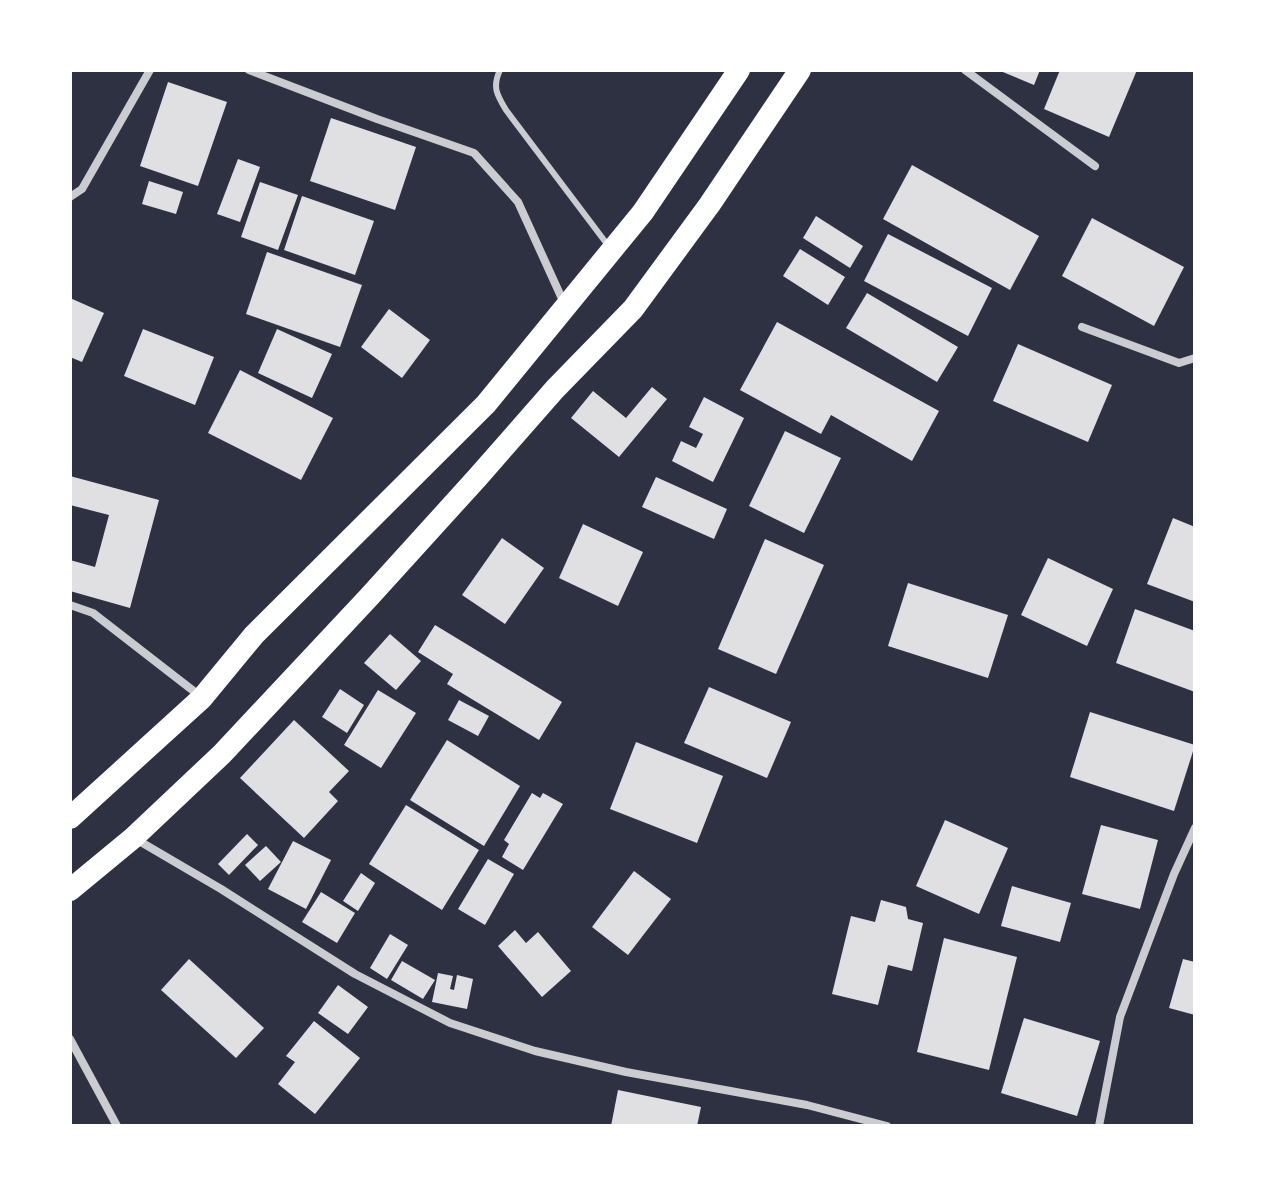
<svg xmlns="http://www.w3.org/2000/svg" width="1265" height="1196" font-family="'Sofia Sans Condensed',sans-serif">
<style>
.building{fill:#e0e0e3}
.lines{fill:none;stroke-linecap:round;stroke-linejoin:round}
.service{stroke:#caccd0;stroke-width:6}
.minor{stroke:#caccd0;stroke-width:8}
.trunk{stroke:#fff;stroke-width:22}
</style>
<rect width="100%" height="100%" fill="#2d3142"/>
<g class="building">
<polygon points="998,70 1040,70 1034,85"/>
<polygon points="1060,70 1137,70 1109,137 1044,109"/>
<polygon points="168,82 227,102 198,186 140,166"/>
<polygon points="331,118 416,147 395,210 310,181"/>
<polygon points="238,159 260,167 240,222 217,214"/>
<polygon points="912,165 1039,236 1010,290 883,219"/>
<polygon points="149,181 183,192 176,214 142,204"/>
<polygon points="260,182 298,195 278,250 241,237"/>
<polygon points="302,196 374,221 355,275 284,250"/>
<polygon points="816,216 863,246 850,268 803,238"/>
<polygon points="1092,218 1184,267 1154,326 1062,276"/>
<polygon points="888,234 992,288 968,336 864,281"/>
<polygon points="800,249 845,277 828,305 783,276"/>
<polygon points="267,252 362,285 340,347 246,314"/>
<polygon points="867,293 958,347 937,382 846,328"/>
<polygon points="70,298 104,313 82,362 70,357"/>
<polygon points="389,309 430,340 402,378 361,347"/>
<polygon points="777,322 939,411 912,461 831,415 821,434 740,390"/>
<polygon points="143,329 214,357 195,405 124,376"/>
<polygon points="277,329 332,354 312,398 258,373"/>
<polygon points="1018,344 1112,385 1088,442 993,401"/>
<polygon points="240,370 333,418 301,480 208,433"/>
<polygon points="652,387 667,399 619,457 571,418 593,391 626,418"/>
<polygon points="704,397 744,418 713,482 672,461 681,441 696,448 703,434 689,427"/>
<polygon points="785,431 841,458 804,533 749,506"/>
<polygon points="70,476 159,500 130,608 70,591 70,560 95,567 109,515 70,505"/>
<polygon points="656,477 727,509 714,539 642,507"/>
<polygon points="1173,518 1195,527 1195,602 1147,584"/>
<polygon points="583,524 643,552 618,606 559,578"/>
<polygon points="502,538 544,568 505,624 462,595"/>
<polygon points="765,539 824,565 776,674 718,649"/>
<polygon points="1048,558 1113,589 1087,646 1021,615"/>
<polygon points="908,583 1008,615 988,678 888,646"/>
<polygon points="1135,609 1195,631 1195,692 1116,663"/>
<polygon points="435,625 562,702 539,740 447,684 453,674 418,652"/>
<polygon points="390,634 421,661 396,690 364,663"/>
<polygon points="709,687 791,722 767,778 684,743"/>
<polygon points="340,689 364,705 347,733 322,717"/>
<polygon points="378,690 416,713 381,768 344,745"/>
<polygon points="459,700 489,716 478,736 448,720"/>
<polygon points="1090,712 1195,745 1174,811 1070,777"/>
<polygon points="294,720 349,771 329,792 338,801 304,838 240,778"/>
<polygon points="447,740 520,786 484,846 410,800"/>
<polygon points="636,742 723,776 697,843 610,809"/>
<polygon points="532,793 540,798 543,793 563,804 523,870 502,857 509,844 504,840"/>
<polygon points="406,805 479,850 442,910 369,864"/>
<polygon points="945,820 1008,848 979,914 916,886"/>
<polygon points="1101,825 1158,840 1140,909 1082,894"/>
<polygon points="247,834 258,845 229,875 218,864"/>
<polygon points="293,841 331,860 306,909 268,889"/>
<polygon points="266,846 281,862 260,881 245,865"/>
<polygon points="488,859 514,874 485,925 458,909"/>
<polygon points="634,871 671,899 628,955 592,927"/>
<polygon points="361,873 375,883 358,911 343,901"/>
<polygon points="1012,886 1071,903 1060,942 1001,926"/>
<polygon points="321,892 355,913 337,943 302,922"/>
<polygon points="881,900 906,907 908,919 923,923 912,971 888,965 878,1005 832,994 851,916 875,922"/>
<polygon points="515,930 526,943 538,932 571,971 542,997 498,946"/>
<polygon points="390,934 408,945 387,979 370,968"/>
<polygon points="944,938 1017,957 989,1070 917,1052"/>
<polygon points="189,959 264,1028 236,1058 161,990"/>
<polygon points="1183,959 1195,962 1195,1015 1169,1008"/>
<polygon points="402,961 435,980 423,999 391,980"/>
<polygon points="438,973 453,976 450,989 454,990 457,975 473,979 467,1009 432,1002"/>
<polygon points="338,985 368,1007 348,1034 318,1013"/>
<polygon points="1024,1018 1100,1041 1077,1116 1001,1093"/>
<polygon points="314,1021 360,1058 315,1114 278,1084 295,1062 286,1056"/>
<polygon points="618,1090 701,1107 697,1126 611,1126"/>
</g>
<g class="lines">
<path class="service" d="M500,70C492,87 497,95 506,110L610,248"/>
<g class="minor">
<polyline points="249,70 377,119 474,153 518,202 564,303"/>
<polyline points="965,70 1095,166"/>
<polyline points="70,197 82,189 150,70"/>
<polyline points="1082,327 1179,363 1195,358"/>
<polyline points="70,605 93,613 200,696"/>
<polyline points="134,838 221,889 355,974 450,1023 535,1051 626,1072 807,1105 887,1126"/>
<polyline points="70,1039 117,1126"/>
<polyline points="1099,1126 1120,1017 1174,874 1195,828"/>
</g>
<g class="trunk">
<polyline points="70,818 202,698 254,635 486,404 643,212 739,70"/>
<polyline points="70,890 133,838 222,754 369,597 477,478 555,389 633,309 710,204 800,70"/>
</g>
</g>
<rect width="1265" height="1196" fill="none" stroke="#ffffff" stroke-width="144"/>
</svg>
